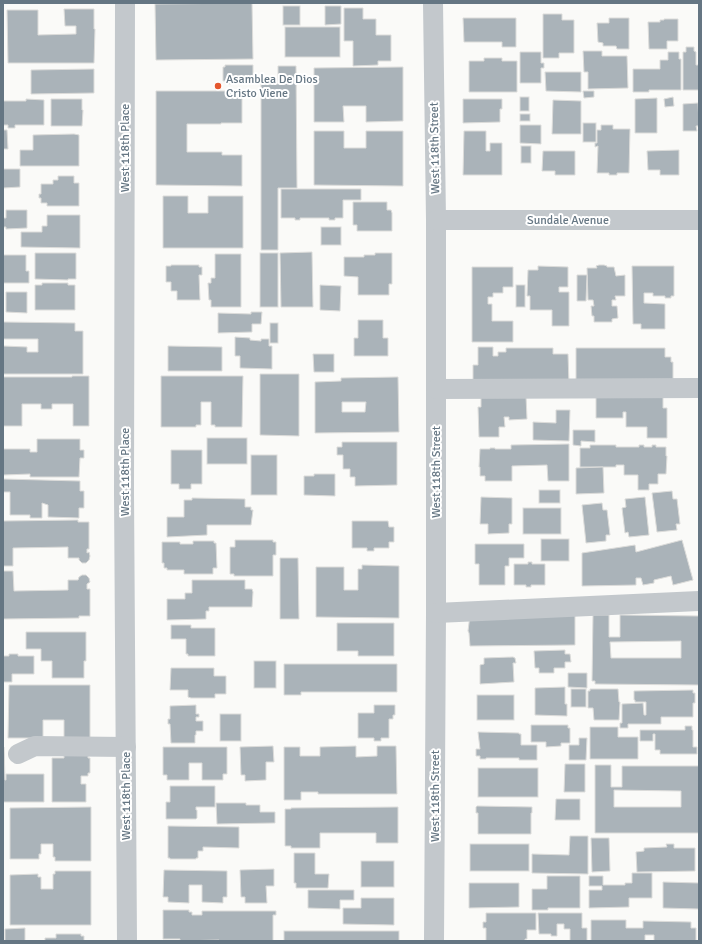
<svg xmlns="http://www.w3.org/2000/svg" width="702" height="944" font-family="Signika,sans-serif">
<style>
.building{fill:#aab3b9;stroke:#dcdcda;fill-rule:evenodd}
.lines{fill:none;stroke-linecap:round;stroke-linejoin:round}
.minor{stroke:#c3c8cc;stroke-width:20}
.poi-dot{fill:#e4572e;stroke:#fff;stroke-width:1.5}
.labels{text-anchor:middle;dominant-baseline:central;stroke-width:4;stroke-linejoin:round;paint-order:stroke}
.poi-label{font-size:12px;fill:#657683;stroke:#fff;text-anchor:start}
.street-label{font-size:12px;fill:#657683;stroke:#fff}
</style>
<rect width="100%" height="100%" fill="#fafaf8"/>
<g class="building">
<polygon points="252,3 253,59 156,60 155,4"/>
<rect x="283" y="6" width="17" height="19"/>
<polygon points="325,6 341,6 341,24 325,25"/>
<polygon points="344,8 363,8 363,19 376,19 376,35 391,35 391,61 378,61 378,65 353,66 353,41 344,41"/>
<polygon points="64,9 94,9 94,29 95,29 94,63 8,63 7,10 38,10 38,35 76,34 76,26 65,26"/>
<polygon points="543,14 562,14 562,20 574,20 574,53 559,53 559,58 543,58"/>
<polygon points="463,18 516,18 516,47 502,47 502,42 464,42"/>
<polygon points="609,18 629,18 629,49 617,49 616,46 603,46 603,43 598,42 597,23 609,23"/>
<polygon points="664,19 678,19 678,41 667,41 667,49 649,49 648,22 660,22 660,20 664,20"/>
<rect x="285" y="27" width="55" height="30"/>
<polygon points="686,47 694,47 694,51 696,52 696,65 699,65 699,90 683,90 683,52 686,52"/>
<polygon points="583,51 602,51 602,56 627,56 628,88 588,89 588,72 584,72"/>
<polygon points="520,52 541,52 541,63 544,63 544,68 541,68 541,83 520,83"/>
<polygon points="668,52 679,52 679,59 681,59 681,90 649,90 649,92 633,92 633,69 660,69 660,60 668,60"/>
<polygon points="484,58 502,58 502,61 517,61 517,92 469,92 469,61 484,61"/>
<polygon points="225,65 253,65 253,83 225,84 225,81 223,81 223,67 225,67"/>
<polygon points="278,66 296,66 297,188 278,188 278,250 261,250 261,84 278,84"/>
<polygon points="403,67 403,121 366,122 366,106 343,106 344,122 314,122 314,68"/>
<polygon points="94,69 94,93 31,94 31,70"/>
<polygon points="545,72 581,72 581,92 546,91"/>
<polygon points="156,91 242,91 242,123 221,123 221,124 187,124 187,152 222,152 222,155 242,155 242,186 156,185"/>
<polygon points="583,91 594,91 594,97 584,98"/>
<rect x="520" y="97" width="9" height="14"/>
<polygon points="673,97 674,106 665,107 664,99"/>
<polygon points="657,98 657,133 635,133 635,99"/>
<polygon points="26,99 44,100 44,125 15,125 15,128 8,128 8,125 3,125 3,101 26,101"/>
<polygon points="51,99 82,99 82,110 83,110 82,126 51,126"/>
<polygon points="463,99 502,99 502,109 500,109 500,122 463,123"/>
<polygon points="553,100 581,101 581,134 552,134"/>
<polygon points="698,103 699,123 698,126 696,126 697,131 683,131 683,104"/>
<rect x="520" y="114" width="10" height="7"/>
<rect x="583" y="123" width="13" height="19"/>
<polygon points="520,125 541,125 541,144 520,143"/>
<polygon points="601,125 613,125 613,129 630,129 629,173 617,173 617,175 609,175 609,173 597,173 598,146 595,147 595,143 597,143 597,130 601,130"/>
<polygon points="3,130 7,130 8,149 3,149"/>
<polygon points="314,131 344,131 344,148 366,148 366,131 403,131 403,186 314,185"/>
<polygon points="464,131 486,131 486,151 490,151 490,143 502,143 502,175 463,175"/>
<polygon points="74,134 79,135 79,166 20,166 20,150 33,150 33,135"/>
<rect x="521" y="146" width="10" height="17"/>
<polygon points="679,150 679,175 660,175 660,170 648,170 647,151"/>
<polygon points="543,151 575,151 575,175 555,175 555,171 542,171"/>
<polygon points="3,169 20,169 20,187 3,188"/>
<polygon points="58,176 74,176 74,183 79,183 79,206 47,206 47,203 41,203 41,198 39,198 39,194 41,194 41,184 53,184 53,180 58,180"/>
<polygon points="281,189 361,189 361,200 343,200 343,218 335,218 335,220 329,220 329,218 300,218 300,220 295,220 295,218 281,218"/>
<polygon points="163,196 188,196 188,213 208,213 208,196 243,196 243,248 163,248"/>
<polygon points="353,202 387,202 387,210 391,210 392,213 392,231 357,231 357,225 353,225"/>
<polygon points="6,210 27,210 27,228 6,229 6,227 3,227 3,218 6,218"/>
<polygon points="47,215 80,215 80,248 21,247 21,232 42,232 42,226 47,226"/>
<rect x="321" y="227" width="20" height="18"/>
<polygon points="312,252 313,307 281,307 280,253"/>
<polygon points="35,253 76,253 76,279 68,279 68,280 35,279"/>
<rect x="260" y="253" width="18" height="54"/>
<polygon points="375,253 392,253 392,284 389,284 389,295 358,295 358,277 344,276 344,257 364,257 364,255 375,255"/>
<polygon points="215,254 241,254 241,307 211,307 211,300 209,300 208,283 211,283 211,278 215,278"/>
<polygon points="3,255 26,255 26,271 29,271 29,283 3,283"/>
<polygon points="171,265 199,265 199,267 202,267 202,275 199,275 200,300 177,300 177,291 171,291 171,282 166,282 166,266 171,266"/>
<polygon points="599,265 604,265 607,266 607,267 614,267 616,276 625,275 625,296 615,296 616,300 612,300 612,306 617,306 618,318 612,319 612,322 594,322 594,316 592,316 591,306 594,306 593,300 588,300 587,268 597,268 596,266"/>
<polygon points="538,266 568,267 568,287 559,287 559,292 569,292 569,326 552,326 552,310 530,310 530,296 527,296 528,270 538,270"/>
<polygon points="632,266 674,266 674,296 671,296 671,298 665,298 665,296 653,296 653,293 644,293 644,303 665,304 665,329 641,329 641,324 633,324"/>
<polygon points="472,267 513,267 513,287 503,287 503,293 493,293 493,297 488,297 488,304 492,304 492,321 513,321 513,342 472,342"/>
<polygon points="577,275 587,275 586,301 577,301"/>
<polygon points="42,283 68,283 68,285 75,285 75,310 35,310 35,285 42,285"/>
<polygon points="320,285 341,286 340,311 320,310"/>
<rect x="516" y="285" width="9" height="22"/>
<polygon points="6,292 27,292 27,313 6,312"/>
<polygon points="251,312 262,312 261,324 252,324 252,332 218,333 218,313 251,314"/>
<polygon points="358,320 383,320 383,338 388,338 388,356 354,356 354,338 358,338"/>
<polygon points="3,322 75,323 75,331 83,331 83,374 3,374 3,346 27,347 27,352 38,352 38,339 3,339"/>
<rect x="270" y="323" width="8" height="20"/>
<polygon points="235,337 250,338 250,340 261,341 261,339 269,339 269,346 272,346 272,369 240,368 240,356 235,356"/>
<polygon points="168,346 222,347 222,371 168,371"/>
<polygon points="478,347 493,347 493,356 498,356 498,352 506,352 506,348 553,348 553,354 568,354 569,384 473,384 473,365 478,365"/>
<polygon points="576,348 665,348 665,357 671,357 671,362 673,362 673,383 576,384"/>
<polygon points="313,354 334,354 334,372 314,372"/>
<polygon points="260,374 299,374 299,436 260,435"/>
<polygon points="72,376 89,376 89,426 73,426 73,404 52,404 52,409 41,409 41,404 22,404 22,426 3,426 3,377 72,377"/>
<polygon points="161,376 243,376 242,427 215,427 215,425 211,425 211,402 201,402 201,425 196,425 196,427 161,427"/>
<path d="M398,377L399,432L315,433V382L341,381V378ZM342,402H366L365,412H342Z"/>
<polygon points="481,396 526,396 527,419 509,420 509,417 504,417 505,427 499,427 499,437 479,437 478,407 481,407"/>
<polygon points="596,396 663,396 663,408 667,408 667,438 647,438 647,427 626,427 626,412 623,412 623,418 596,418"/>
<polygon points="556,410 570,410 569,441 533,440 533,422 556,423"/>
<polygon points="573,430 595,430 595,442 581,441 581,446 573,445"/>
<rect x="207" y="438" width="40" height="26"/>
<polygon points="37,439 80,439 80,450 84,450 84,458 80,458 79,477 30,477 30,474 3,475 3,449 30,449 30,452 37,452"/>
<polygon points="342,442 397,442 397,485 355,486 355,477 350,477 350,469 343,469 343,455 337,455 337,447 342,447"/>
<polygon points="569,444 569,481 548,481 547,465 512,466 512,481 485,481 485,476 480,476 480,467 479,467 480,449 490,449 490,448 495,448 495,449 511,449 511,445"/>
<polygon points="590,445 616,445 616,447 639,447 639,445 644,445 644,447 652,447 652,445 656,445 656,447 666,447 666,456 667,456 666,474 658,474 658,484 649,484 649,490 638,490 638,475 624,475 624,465 616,465 616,467 580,467 580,448 590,448"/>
<polygon points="171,450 202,450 202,484 191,484 191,489 179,489 179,484 171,484"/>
<rect x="251" y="455" width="26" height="40"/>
<polygon points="603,467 604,493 576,494 576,468"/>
<polygon points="314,474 335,474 335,496 304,495 304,476 314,476"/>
<polygon points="3,479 80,481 80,491 84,491 84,508 79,508 79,518 48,517 48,505 42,503 42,518 30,518 30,515 10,515 10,492 3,492"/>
<rect x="539" y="490" width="21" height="13"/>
<polygon points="672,491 673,499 677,499 680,524 676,524 677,530 657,532 652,493"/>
<polygon points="481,497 512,498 512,524 509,524 509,533 488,534 488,524 480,524"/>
<polygon points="645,497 649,535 629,537 628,532 625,533 622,508 626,507 625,499"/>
<polygon points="192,498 245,499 245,507 251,507 251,510 253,510 251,525 207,525 207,535 167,537 167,517 184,517 184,500 192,500"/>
<polygon points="602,503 603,510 607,510 610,535 606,535 606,541 586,543 582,505"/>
<rect x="523" y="508" width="38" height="26"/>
<polygon points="78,520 78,522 89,522 89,549 87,549 87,553 89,552 90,556 89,560 86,563 82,563 79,560 79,558 68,558 68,547 13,548 13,566 3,566 3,521"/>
<polygon points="352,521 388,521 389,527 394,527 394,542 389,542 389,548 374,548 374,551 367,551 367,548 352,548"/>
<rect x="541" y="539" width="28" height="22"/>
<polygon points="235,540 273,540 273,542 276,542 276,555 273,555 273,576 234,576 234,574 230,574 230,547 235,547"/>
<polygon points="682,540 693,580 673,585 671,576 654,580 654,583 643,585 641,578 636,578 636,585 582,586 582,553 635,545 636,552"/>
<polygon points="193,541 214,541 214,543 216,543 217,568 213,568 213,574 184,574 184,570 167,570 167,568 164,568 164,563 162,563 162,542 180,542 180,544 193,544"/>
<polygon points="475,544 524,544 524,558 509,558 509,566 505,566 505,585 479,585 479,564 475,564"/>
<polygon points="280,558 298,558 299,619 280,619"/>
<polygon points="528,562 532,562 532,564 545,564 545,585 531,585 531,587 526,587 526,585 514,585 514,564 528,564"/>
<polygon points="362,565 399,566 399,618 316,617 316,567 344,567 344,590 358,590 358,569 362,569"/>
<polygon points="3,571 13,571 14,591 68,590 68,580 78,580 79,577 82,575 86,575 89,578 90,582 87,584 87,589 90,589 90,616 79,616 79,618 3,619"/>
<polygon points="192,580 245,580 245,589 252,589 253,592 252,607 209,607 209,611 206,611 206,619 167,620 167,599 185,599 185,593 192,593"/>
<polygon points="470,615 575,615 575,645 470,646 469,633 468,631"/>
<path d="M593,615H609V637H620V615L699,616V685L595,684V681H592ZM681,641V658H611L610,642Z"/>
<polygon points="337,623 394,623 394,656 358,656 358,651 337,651"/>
<polygon points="171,625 191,625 191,628 215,628 215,656 188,656 188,654 186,654 186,639 171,639"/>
<polygon points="26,632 86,632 86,661 84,661 84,678 52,678 52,661 41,661 41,649 26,649"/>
<polygon points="565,650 565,654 570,654 571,662 565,662 565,668 554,668 554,673 539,673 539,668 535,668 534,651"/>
<polygon points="9,654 18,654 18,656 34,656 34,674 12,674 12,682 3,682 3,656 9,656"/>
<polygon points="513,657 515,658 516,663 513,663 514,682 480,684 480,665 484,664 484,658"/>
<rect x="254" y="661" width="22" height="27"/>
<polygon points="284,664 397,664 397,692 301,692 301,695 284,695"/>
<polygon points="171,668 214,668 214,676 226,676 226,694 215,694 215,698 191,698 188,697 188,690 170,690"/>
<polygon points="568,673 587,673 587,688 568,687"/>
<polygon points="9,685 90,685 90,738 64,738 64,720 43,720 43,738 8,738"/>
<polygon points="565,687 565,704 567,704 567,716 535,715 535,688"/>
<rect x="571" y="689" width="15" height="18"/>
<polygon points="590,689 618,689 619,702 620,702 619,720 594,720 593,708 588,708 588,691 590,691"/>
<polygon points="693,690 693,693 695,693 695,703 693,703 693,717 661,717 661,724 628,724 628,728 620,728 620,723 622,723 622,704 643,703 644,715 646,715 646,702 635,702 635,700 634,700 634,691"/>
<rect x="477" y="695" width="37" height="25"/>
<polygon points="196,705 196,714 199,714 199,717 196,717 196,721 203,721 203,731 196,731 196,735 195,735 195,743 171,743 170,724 168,724 168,719 170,719 170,706"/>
<polygon points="374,705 395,705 395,715 393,715 393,719 389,719 389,738 381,738 381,741 374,741 374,738 358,738 358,713 374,713"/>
<rect x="220" y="714" width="21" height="27"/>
<polygon points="531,725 568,725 568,728 570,728 570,743 561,743 561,746 546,747 546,742 531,742"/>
<polygon points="685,726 692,726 692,730 693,730 693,747 697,747 697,754 660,754 660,750 655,750 655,734 653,734 653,741 640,741 640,730 685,730"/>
<polygon points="590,727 618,727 618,737 638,737 638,759 590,759"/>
<polygon points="478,732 519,733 519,734 521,734 521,745 537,745 537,760 519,760 519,758 486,758 486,759 480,759 480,756 476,756 476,749 480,749"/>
<polygon points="579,738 587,738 586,760 569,760 569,745 579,745"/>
<polygon points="273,746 274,762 266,762 266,780 245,781 245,775 241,775 240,747"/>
<polygon points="356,746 356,757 377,756 377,746 396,746 397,794 318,794 318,792 301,792 301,800 284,800 284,747 300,747 300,756 320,756 320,747"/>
<polygon points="3,747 4,747 5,780 6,780 6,774 44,774 44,802 3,802"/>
<polygon points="163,747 227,747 227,774 223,774 223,780 202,780 202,763 189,763 189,780 167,780 167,775 163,775"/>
<polygon points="64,754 88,754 88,758 90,758 90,773 88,773 88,776 81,776 81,784 86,784 86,802 52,802 52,758 64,758"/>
<polygon points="565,764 585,764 585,792 564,792"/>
<path d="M595,765H611V787H622V766H699V833H595ZM614,790L681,791V807H614Z"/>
<rect x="478" y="768" width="60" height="29"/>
<polygon points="170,786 215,786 215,807 196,807 196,810 197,810 197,818 196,819 166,819 166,802 170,802"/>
<polygon points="556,799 580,799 580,820 555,820"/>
<polygon points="216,803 246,803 246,805 260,805 260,812 275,812 275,823 217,824"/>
<polygon points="477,806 532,807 532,813 531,813 531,834 478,834 478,813 476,813 476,807"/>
<polygon points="91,807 91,861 55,861 55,857 53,857 53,844 41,844 41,854 39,854 39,859 10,859 10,808"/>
<polygon points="398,807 398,843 376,843 376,833 320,833 320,848 291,848 291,846 285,846 285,809 291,809 291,808"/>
<polygon points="168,826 239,827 239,848 203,847 203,851 198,851 198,858 196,858 196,859 170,859 170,858 168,858"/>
<polygon points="570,836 588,836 588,874 532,873 532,854 569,855"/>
<polygon points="591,838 609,838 610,871 592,872"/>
<rect x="470" y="844" width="59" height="27"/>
<polygon points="666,844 674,844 674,848 695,848 695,871 637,872 636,852 644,851 644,848 667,847"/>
<polygon points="294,853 315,853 315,874 329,874 328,888 296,888 296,883 294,883"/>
<rect x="361" y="861" width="33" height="26"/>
<polygon points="274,869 274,886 266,886 267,903 245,903 245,897 241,897 240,870"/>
<polygon points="164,870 227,871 227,897 223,897 223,903 202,902 202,885 189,885 189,903 168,902 168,897 163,897"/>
<polygon points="55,871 91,871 91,925 10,925 10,875 38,874 38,877 41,877 41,889 53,889 53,874 55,874"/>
<polygon points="632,873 652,873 652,898 629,898 629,907 589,908 589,890 602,890 602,886 589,886 589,876 603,876 603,885 625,885 625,883 632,883"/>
<polygon points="547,876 580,876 580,908 548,908 548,910 532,910 532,889 547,889"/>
<polygon points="663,882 699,883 699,909 663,908"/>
<polygon points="469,883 519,883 519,907 469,908"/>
<polygon points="308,890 354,890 354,900 340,900 340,909 308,908"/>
<polygon points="361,898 394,898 394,925 343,924 343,908 361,908"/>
<polygon points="163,910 189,910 189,912 192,912 192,915 202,915 202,911 276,911 276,915 273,915 273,941 219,941 219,940 180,941 180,939 163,939"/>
<polygon points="486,913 536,913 536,930 527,930 527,939 525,939 525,941 486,941 486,928 483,928 483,922 486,922"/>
<polygon points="538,913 582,913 582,928 587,928 587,941 570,941 570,929 564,929 564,924 557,924 557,936 551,936 551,934 539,934"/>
<polygon points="591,920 626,920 626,928 643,928 643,921 691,922 691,928 696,928 696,941 654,941 654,935 645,935 645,941 591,941"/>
<polygon points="25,928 25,941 5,941 5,929"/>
<rect x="284" y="931" width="115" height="10"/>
<polygon points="56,934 81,934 81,936 84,936 84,941 45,941 45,938 56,938"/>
</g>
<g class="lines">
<g class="minor">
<polyline points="125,3 124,493 127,941"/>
<polyline points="433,3 436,220 436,613 434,941"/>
<polyline points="436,220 699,220"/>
<polyline points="436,389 699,388"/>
<polyline points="436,613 699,601"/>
<polyline points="18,754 35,746 126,747"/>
</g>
</g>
<circle class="poi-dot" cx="218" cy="86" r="4"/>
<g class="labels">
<g class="poi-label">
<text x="226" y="79">Asamblea De Dios<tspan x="226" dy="14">Cristo Viene</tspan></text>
</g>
<g class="street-label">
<text transform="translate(125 148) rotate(-90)">West 118th Place</text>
<text transform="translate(435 148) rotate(-91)">West 118th Street</text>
<text x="568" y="220">Sundale Avenue</text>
<text transform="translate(125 472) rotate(-90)">West 118th Place</text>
<text transform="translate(436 472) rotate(-90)">West 118th Street</text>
<text transform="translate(126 796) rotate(-90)">West 118th Place</text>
<text transform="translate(435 796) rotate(-90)">West 118th Street</text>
</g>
</g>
<rect width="702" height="944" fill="none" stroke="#657683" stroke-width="8"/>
</svg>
